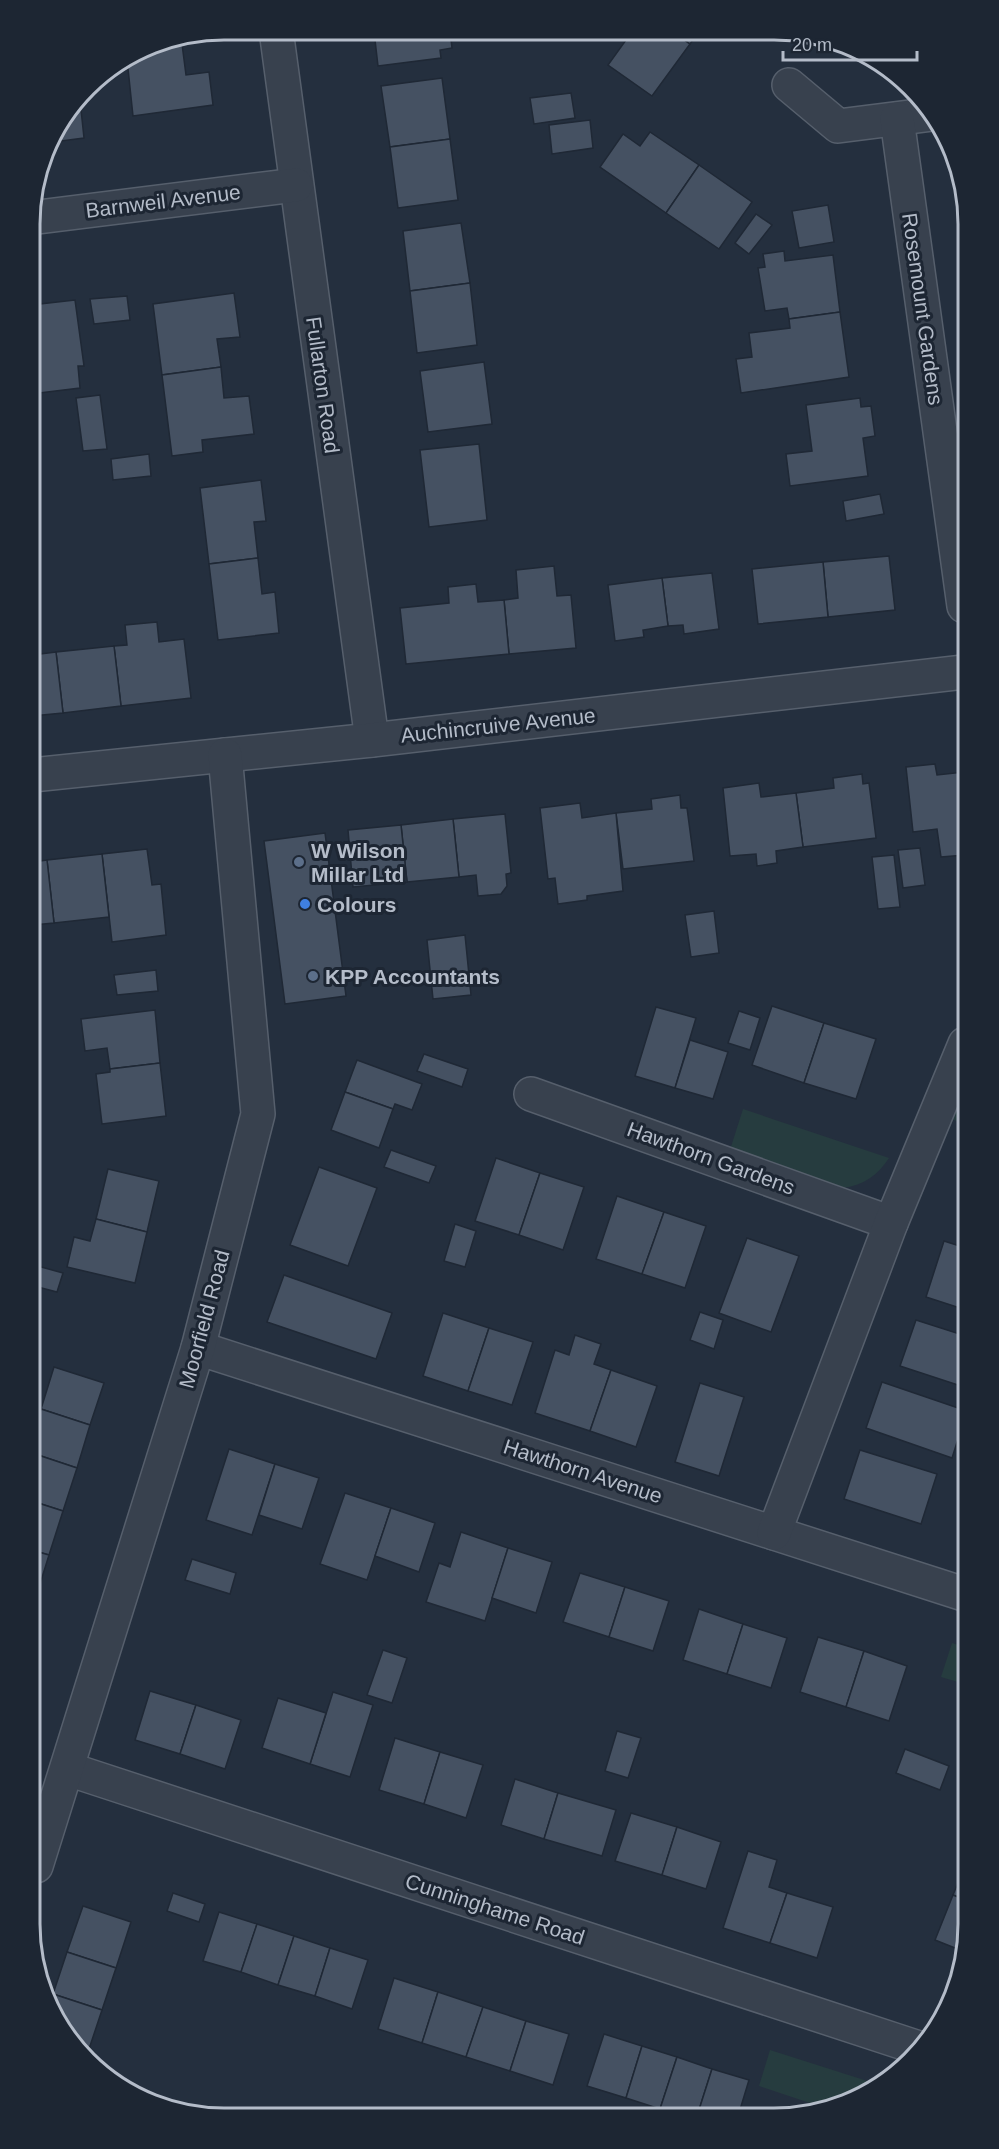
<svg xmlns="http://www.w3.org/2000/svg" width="999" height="2149" font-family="Arial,sans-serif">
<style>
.green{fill:#263c3f}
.building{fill:#455162;stroke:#1f2835;stroke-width:1.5}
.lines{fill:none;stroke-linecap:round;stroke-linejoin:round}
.minor-casing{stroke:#565f6c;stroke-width:36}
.minor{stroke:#38414e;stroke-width:33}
.service-dot{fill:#5c6f8a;stroke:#1d2633;stroke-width:2}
.shop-dot{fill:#3f7fe0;stroke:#1d2633;stroke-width:2}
.labels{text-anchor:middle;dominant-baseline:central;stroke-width:6;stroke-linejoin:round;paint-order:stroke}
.street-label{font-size:21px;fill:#b4bcc9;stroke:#1d2633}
.poi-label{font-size:21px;font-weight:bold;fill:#b4bcc9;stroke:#1d2633;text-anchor:start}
.rim{fill:none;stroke:#b4bcc9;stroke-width:3}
</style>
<rect width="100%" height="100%" fill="#242f3e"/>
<g class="green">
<polygon points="966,1081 966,1124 951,1119"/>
<path d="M743,1109L889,1158C878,1175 864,1185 843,1188L729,1153Z"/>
<polygon points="952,1643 968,1648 968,1685 941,1677"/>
<polygon points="770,2050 883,2086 831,2110 759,2086"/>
</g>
<g class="building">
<polygon points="374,31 450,31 452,48 440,50 441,58 378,66"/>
<polygon points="631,33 675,33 690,44 652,96 608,65"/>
<polygon points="675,33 698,33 690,44"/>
<polygon points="182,38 182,44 144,48 150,45"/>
<polygon points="182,44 186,75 209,72 213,105 133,116 127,59 144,48"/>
<polygon points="442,78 450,139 390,147 381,86"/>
<polygon points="571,93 575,118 534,124 530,98"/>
<polygon points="80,100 84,138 61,141 59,127"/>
<polygon points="590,120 593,148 552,154 549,125"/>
<polygon points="650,132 699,165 666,213 600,167 623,134 640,146"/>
<polygon points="450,139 458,200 398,208 390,147"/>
<polygon points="699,165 752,202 719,249 666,213"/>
<polygon points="828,205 834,242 799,248 792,211"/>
<polygon points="756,214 772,225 749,254 735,243"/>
<polygon points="461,223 470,283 410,291 403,231"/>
<polygon points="784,251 785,261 833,255 840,312 789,319 787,308 765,311 758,268 765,267 763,254"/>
<polygon points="470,283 477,345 417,353 410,291"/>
<polygon points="234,293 240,337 217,339 221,367 162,375 153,304"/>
<polygon points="127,296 130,320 94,324 90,299"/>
<polygon points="75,300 84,366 78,366 80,388 31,394 31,305"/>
<polygon points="840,312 849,377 741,393 736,359 752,357 749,333 790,328 789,319"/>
<polygon points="484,362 492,424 428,432 420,371"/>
<polygon points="221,367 224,398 249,396 254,434 202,440 203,452 172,456 162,375"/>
<polygon points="100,395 107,449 83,451 76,398"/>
<polygon points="860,398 861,407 871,406 875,436 863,438 868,476 790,486 786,454 812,451 806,405"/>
<polygon points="479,444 487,520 429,527 420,450"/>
<polygon points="149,454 151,476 113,480 111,459"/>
<polygon points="261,480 266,521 254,522 258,558 209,564 200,488"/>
<polygon points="880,494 884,514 846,521 843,501"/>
<polygon points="889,556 895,610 828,617 823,562"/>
<polygon points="258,558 262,594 275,592 279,633 218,640 209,564"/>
<polygon points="823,562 828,617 758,624 752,569"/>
<polygon points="554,566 557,596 571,595 576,648 509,654 504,600 518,598 516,570"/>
<polygon points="712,573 719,629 684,634 683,625 668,626 662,578"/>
<polygon points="662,578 668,626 643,630 644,637 615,641 608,585"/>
<polygon points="476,584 478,602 504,600 509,654 406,664 400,608 449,603 448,587"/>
<polygon points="157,622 159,642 184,639 191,698 121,706 114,646 127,645 125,625"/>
<polygon points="114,646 121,706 63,713 56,652"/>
<polygon points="56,652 63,713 32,716 32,655"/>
<polygon points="935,764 937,775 964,772 965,855 941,857 937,829 913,832 906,767"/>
<polygon points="862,774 863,784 869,783 876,838 803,847 796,793 834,788 833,778"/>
<polygon points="759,783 761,797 796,793 803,847 776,851 777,863 757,866 756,854 730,856 723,788"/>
<polygon points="680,795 681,808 687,808 694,861 623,869 616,813 652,809 651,799"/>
<polygon points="580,803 582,818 616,813 623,891 587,896 587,900 558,904 555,878 548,879 540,808"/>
<polygon points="505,814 511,873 506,874 507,886 501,894 478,896 476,875 459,877 453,819"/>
<polygon points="453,819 459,877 407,882 401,825"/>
<polygon points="401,825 407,882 353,887 348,830"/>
<polygon points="325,833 346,996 285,1004 264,841"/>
<polygon points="920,848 925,885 903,888 898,850"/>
<polygon points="147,849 152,885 161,884 166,935 112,942 102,854"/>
<polygon points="102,854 109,917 54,923 47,860"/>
<polygon points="894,855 900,907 878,909 872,857"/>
<polygon points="47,860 54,923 33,925 33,862"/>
<polygon points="714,911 719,953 691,957 685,915"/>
<polygon points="465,935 471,995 433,999 427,940"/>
<polygon points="156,970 158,991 117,995 114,975"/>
<polygon points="772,1006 824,1023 804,1083 752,1065"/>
<polygon points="656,1007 696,1018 675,1088 635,1076"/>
<polygon points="155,1010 160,1063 110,1069 107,1048 85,1051 81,1019"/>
<polygon points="739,1011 760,1018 750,1050 728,1043"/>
<polygon points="824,1023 876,1039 856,1099 804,1083"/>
<polygon points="690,1040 728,1052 713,1099 675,1088"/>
<polygon points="424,1054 468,1069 462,1087 417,1071"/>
<polygon points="357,1060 422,1084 412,1110 395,1104 393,1109 345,1092"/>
<polygon points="160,1063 166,1116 102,1124 96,1074 110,1072 110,1069"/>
<polygon points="345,1092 393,1109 379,1148 331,1130"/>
<polygon points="391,1150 436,1166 429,1183 384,1167"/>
<polygon points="496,1158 540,1173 519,1235 475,1221"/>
<polygon points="319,1167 377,1188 348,1266 290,1245"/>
<polygon points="108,1169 159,1181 147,1232 96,1219"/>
<polygon points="540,1173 584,1187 563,1250 519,1235"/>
<polygon points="966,1177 966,1206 958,1204"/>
<polygon points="617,1196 664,1212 642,1274 596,1259"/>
<polygon points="664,1212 706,1226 685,1288 642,1274"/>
<polygon points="96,1219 147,1232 135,1283 67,1267 74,1237 90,1241"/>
<polygon points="455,1224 476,1231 465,1267 444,1261"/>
<polygon points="747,1238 799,1256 771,1332 719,1313"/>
<polygon points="944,1241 966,1248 966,1310 926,1297"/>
<polygon points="34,1265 63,1273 57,1292 34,1286"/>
<polygon points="284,1275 392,1313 376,1359 267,1322"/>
<polygon points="700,1312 723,1320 714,1349 690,1340"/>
<polygon points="443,1313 489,1328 468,1391 423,1376"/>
<polygon points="916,1320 966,1336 967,1388 900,1366"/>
<polygon points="489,1328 533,1342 512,1405 468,1391"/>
<polygon points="575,1335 601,1344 594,1364 611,1370 590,1431 535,1413 555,1350 569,1355"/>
<polygon points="54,1367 104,1383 90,1425 41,1409"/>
<polygon points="611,1370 657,1386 636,1447 590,1431"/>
<polygon points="882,1382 967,1411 952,1458 866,1428"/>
<polygon points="700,1383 744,1397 719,1476 675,1462"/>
<polygon points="41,1409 90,1425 77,1468 35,1454 35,1429"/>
<polygon points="229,1449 275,1464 252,1535 206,1520"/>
<polygon points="860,1450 937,1474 921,1524 844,1499"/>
<polygon points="35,1454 77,1468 63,1511 35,1502"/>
<polygon points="275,1464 319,1478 302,1529 259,1515"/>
<polygon points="345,1493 391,1508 367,1580 320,1564"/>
<polygon points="35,1502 63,1511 49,1555 35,1551"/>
<polygon points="391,1508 435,1523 419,1572 375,1556"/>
<polygon points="461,1532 508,1548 485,1621 426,1602 439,1563 450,1567"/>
<polygon points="508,1548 552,1562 536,1613 492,1598"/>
<polygon points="35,1551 49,1555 36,1597 35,1597"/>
<polygon points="192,1559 236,1573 230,1594 185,1580"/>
<polygon points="580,1573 625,1587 609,1637 563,1622"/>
<polygon points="625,1587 669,1601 653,1651 609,1637"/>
<polygon points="699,1609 743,1624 727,1674 683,1660"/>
<polygon points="743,1624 787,1638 771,1688 727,1674"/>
<polygon points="818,1637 864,1651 846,1707 800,1692"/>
<polygon points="383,1650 407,1658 392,1703 367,1695"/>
<polygon points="864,1651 907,1666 889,1721 846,1707"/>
<polygon points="150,1691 196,1705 180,1754 135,1740"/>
<polygon points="333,1692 373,1705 350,1777 310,1764"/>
<polygon points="278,1698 326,1713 310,1764 262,1748"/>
<polygon points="196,1705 241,1720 225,1769 180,1754"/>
<polygon points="617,1731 641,1738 628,1778 605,1771"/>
<polygon points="395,1738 440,1752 424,1804 379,1790"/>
<polygon points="905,1749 949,1766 940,1790 896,1773"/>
<polygon points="440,1752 483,1765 466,1818 424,1804"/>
<polygon points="515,1779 558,1793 544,1839 501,1825"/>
<polygon points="558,1793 616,1810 602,1856 544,1839"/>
<polygon points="631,1813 677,1827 662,1875 615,1861"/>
<polygon points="677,1827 721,1842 706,1889 662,1875"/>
<polygon points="748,1851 777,1860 769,1887 787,1893 770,1943 723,1928"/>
<polygon points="968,1858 968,1901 953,1895"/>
<polygon points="173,1893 205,1904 199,1922 167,1911"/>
<polygon points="787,1893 833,1907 817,1958 770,1943"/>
<polygon points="953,1895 968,1901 969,1938 965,1952 935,1940"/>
<polygon points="83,1906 131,1922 116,1968 67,1952"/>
<polygon points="219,1912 257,1924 241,1972 203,1961"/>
<polygon points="257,1924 294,1936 278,1985 241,1972"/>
<polygon points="294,1936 330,1948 315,1996 278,1985"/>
<polygon points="330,1948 368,1960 352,2009 315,1996"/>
<polygon points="67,1952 116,1968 102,2010 53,1994"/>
<polygon points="394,1978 438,1992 422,2043 378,2029"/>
<polygon points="438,1992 483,2007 466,2057 422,2043"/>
<polygon points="53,1994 102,2010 89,2049 74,2044 56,2022 49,2006"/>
<polygon points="483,2007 526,2021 510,2071 466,2057"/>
<polygon points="526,2021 569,2034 553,2085 510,2071"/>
<polygon points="604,2034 642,2046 626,2098 587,2086"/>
<polygon points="74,2044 89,2049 86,2058"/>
<polygon points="642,2046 677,2057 660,2109 626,2098"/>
<polygon points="677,2057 712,2069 698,2113 673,2113 660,2109"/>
<polygon points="712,2069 749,2080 739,2113 698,2113"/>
<polygon points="242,2108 266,2115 240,2115"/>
</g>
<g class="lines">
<g class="minor-casing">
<g id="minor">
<polyline points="276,30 372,740"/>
<polyline points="789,85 838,126 933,114"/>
<polyline points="897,119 964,606"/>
<polyline points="30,218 296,185"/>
<polyline points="32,775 372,740 964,672"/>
<polyline points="531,1094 891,1223"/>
<polyline points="198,1348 967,1595"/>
<polyline points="774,1533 891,1223 965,1044"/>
<polyline points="68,1769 922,2049"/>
<polyline points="36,1866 198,1348 258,1114 225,755"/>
</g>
</g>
<use href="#minor" class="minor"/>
</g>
<g class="service-dot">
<circle cx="299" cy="862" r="6"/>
<circle cx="313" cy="976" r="6"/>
</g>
<circle class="shop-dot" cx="305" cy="904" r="6"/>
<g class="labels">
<g class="street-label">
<text transform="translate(163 201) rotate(-7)">Barnweil Avenue</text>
<text transform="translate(923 309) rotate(82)">Rosemount Gardens</text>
<text transform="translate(323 385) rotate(82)">Fullarton Road</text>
<text transform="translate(498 725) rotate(-6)">Auchincruive Avenue</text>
<text transform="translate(711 1158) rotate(20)">Hawthorn Gardens</text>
<text transform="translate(204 1319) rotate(-75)">Moorfield Road</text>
<text transform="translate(583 1471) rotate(18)">Hawthorn Avenue</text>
<text transform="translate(495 1909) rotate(18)">Cunninghame Road</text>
</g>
<g class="poi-label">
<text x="311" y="850">W Wilson<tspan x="311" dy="24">Millar Ltd</tspan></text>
<text x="317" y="904">Colours</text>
<text x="325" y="976">KPP Accountants</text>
</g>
</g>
<path d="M0 0H999V2149H0ZM224 40H774A184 184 0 0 1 958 224V1924A184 184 0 0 1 774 2108H224A184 184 0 0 1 40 1924V224A184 184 0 0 1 224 40Z" fill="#1d2633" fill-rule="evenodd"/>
<path class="rim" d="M224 40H774A184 184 0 0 1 958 224V1924A184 184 0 0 1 774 2108H224A184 184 0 0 1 40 1924V224A184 184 0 0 1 224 40Z"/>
<path d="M783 51v9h134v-9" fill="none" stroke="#b4bcc9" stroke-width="3"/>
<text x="792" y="51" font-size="18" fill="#b4bcc9" stroke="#1d2633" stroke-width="4.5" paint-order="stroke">20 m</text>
</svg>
